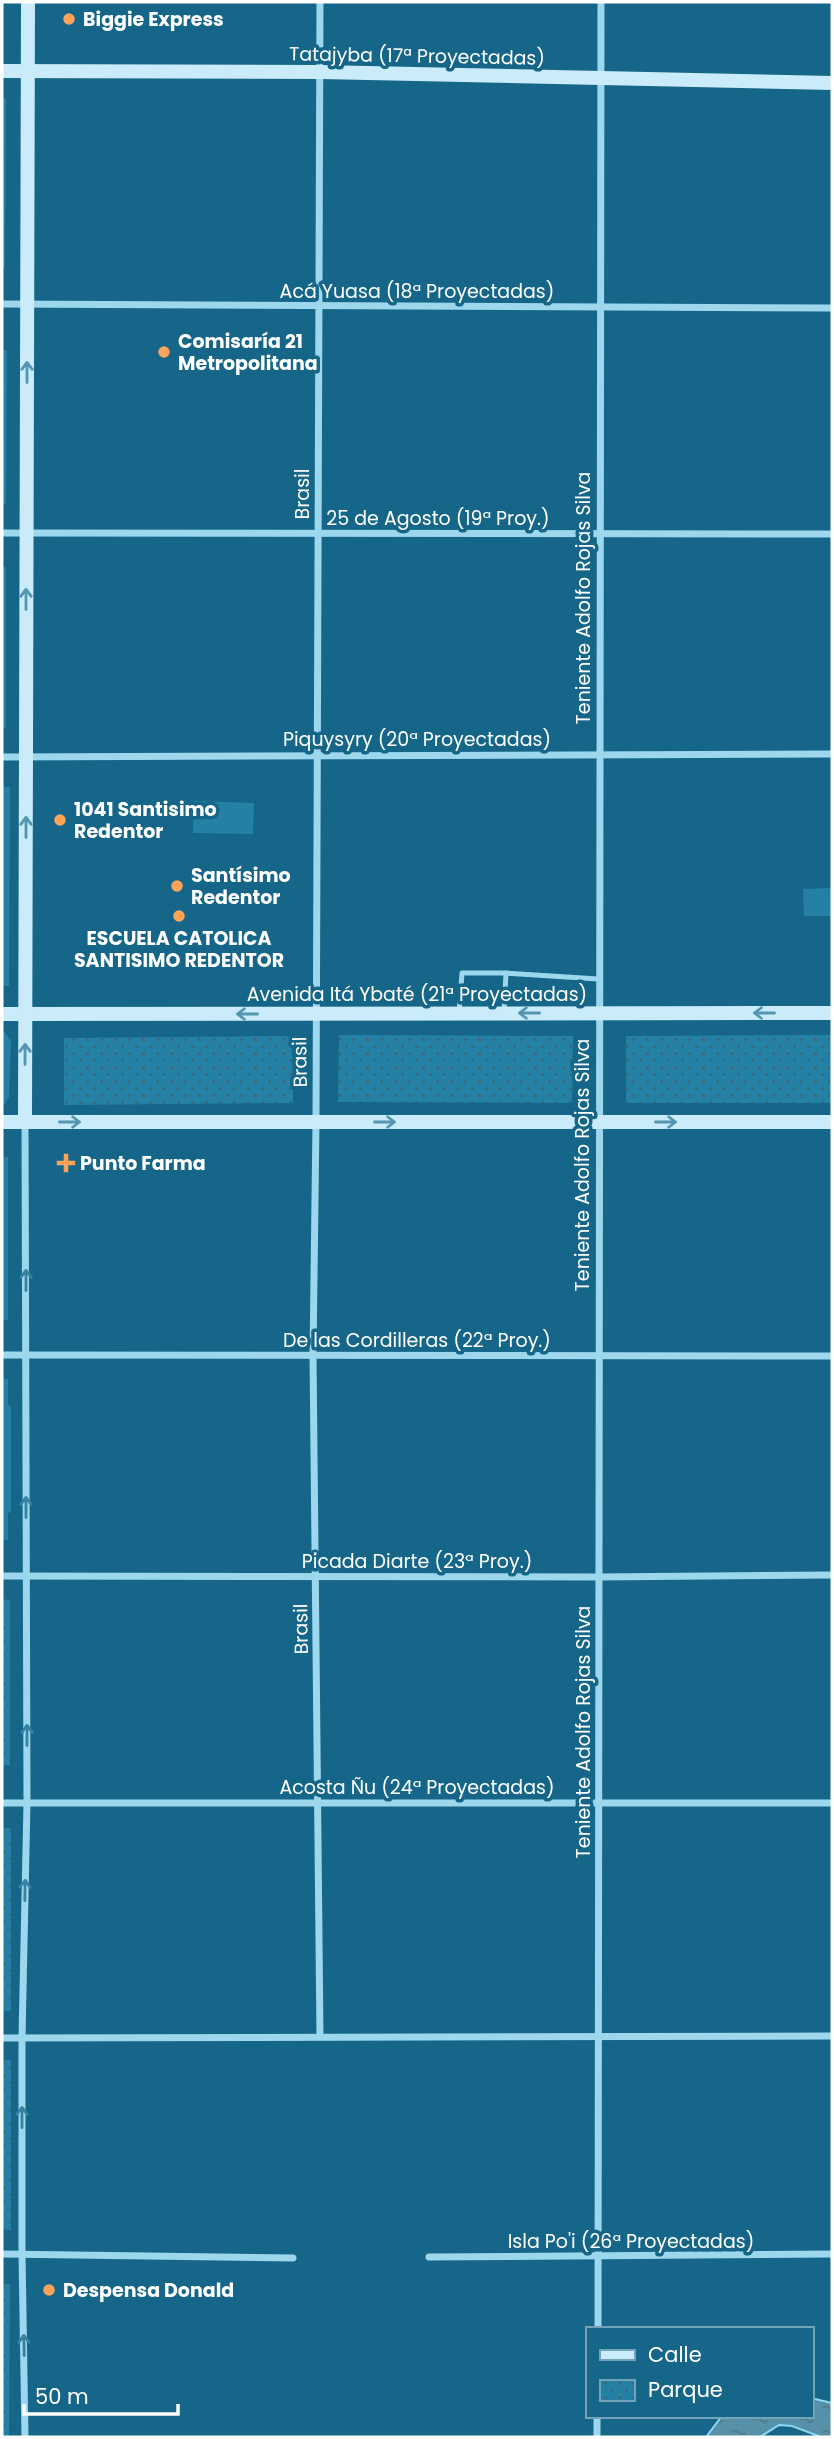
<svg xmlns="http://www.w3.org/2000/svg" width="834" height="2439" font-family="Poppins,sans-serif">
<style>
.grass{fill:#2580a5}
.park{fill:url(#park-dots)}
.water{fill:url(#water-ripples);stroke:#8ed7f1;stroke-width:2}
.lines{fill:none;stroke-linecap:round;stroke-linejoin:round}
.lane{stroke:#9cd7ee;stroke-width:5}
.street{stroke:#9cd7ee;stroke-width:7}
.secondary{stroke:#c9ebfa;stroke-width:14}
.oneway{stroke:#5495b0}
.oneway2{stroke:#3782a2}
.poi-dot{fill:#ffa359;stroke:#156688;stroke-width:2.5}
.labels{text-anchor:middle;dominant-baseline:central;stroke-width:7;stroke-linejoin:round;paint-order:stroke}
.poi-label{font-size:19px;font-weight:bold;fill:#fff;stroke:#156688;text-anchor:start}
.street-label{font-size:19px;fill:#fff;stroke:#156688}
</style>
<defs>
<pattern id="park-dots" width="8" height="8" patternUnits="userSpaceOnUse" patternTransform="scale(1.75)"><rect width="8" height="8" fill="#2580a5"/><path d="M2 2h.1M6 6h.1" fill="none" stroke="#37697d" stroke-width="1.8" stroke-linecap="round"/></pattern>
<pattern id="water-ripples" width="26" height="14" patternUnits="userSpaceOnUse" patternTransform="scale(1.75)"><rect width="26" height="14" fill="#5691a9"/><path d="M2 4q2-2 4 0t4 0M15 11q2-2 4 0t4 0" fill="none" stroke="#527988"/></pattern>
</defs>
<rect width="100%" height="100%" fill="#156688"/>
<g class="grass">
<polygon points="2,98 6,98 5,268 2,268"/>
<polygon points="2,350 7,350 6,504 2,504"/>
<rect x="2" y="567" width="4" height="161"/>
<polygon points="2,787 10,787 9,986 2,986"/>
<polygon points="194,801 254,803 253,834 193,833"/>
<polygon points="832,888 832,916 804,916 803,889"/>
<polygon points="2,1029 11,1041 9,1097 2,1108"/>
<rect x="2" y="1157" width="6" height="163"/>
<polygon points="2,1379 8,1379 8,1405 11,1406 11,1512 8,1513 8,1540 2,1540"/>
</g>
<g class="park">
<polygon points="339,1035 573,1036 572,1103 338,1102"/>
<polygon points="832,1035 832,1103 626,1103 626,1036"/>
<polygon points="292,1036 293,1103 64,1105 64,1038"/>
<polygon points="2,1599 10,1600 10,1765 2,1765"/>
<rect x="2" y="1828" width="9" height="183"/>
<rect x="2" y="2060" width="9" height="170"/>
<polygon points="2,2284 10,2284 9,2437 2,2437"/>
</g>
<polygon class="water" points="811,2398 832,2403 832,2437 821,2437 792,2426 779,2425 760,2437 706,2437 722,2416 811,2416"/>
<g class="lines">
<g class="lane">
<polyline points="459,1013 462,973 506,973"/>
<polyline points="504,1013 506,973 598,979"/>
</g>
<g class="street">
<polyline points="320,2 316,1122 313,1355 320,2037"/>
<polyline points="2,304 832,308"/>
<polyline points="2,533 832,534"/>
<polyline points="2,757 832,754"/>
<polyline points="25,1122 27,1803 22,2038 22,2254 25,2437"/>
<polyline points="2,1355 832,1356"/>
<polyline points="2,1576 598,1577 832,1575"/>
<polyline points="2,1803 832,1803"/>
<polyline points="2,2038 832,2036"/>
<polyline points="2,2254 293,2258"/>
<polyline points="429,2257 832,2254"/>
<polyline points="598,2329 601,2"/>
<polyline points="597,2437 597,2416"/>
</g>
<g class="secondary">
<polyline points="2,71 320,72 832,83"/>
<polyline points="2,1014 832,1013"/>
<polyline points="2,1122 832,1122"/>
<polyline points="25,1122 28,2"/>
</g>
</g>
<defs><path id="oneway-shaft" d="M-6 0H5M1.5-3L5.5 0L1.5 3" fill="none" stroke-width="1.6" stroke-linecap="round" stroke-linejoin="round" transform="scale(1.75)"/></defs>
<g class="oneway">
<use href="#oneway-shaft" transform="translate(27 372) rotate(-90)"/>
<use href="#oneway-shaft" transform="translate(26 599) rotate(-90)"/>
<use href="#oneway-shaft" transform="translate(26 827) rotate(-90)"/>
<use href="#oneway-shaft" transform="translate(529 1013) rotate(-180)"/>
<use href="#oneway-shaft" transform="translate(764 1013) rotate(180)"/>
<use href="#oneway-shaft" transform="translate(247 1014) rotate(180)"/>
<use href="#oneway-shaft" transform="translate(25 1054) rotate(-90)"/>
<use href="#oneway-shaft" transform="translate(70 1122)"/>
<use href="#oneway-shaft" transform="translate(385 1122)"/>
<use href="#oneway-shaft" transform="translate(666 1122)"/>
</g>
<g class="oneway2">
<use href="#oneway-shaft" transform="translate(26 1280) rotate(-90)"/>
<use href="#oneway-shaft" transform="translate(26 1507) rotate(-90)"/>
<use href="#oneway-shaft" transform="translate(27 1735) rotate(-90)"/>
<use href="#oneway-shaft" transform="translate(25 1890) rotate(-89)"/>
<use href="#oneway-shaft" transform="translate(22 2117) rotate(-90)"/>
<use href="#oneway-shaft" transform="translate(24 2345) rotate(-91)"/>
</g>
<g class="poi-dot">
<circle cx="69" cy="19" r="7"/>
<circle cx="164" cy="352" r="7"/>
<circle cx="60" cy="820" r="7"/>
<circle cx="177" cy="886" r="7"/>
<circle cx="179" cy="916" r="7"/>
<path d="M62.5 1152.5h7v7h7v7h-7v7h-7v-7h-7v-7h7z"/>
<circle cx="49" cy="2290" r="7"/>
</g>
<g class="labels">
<g class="poi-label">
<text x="83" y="19">Biggie Express</text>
<text x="178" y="341">Comisaría 21<tspan x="178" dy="22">Metropolitana</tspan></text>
<text x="74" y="809">1041 Santisimo<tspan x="74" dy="22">Redentor</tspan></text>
<text x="191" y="875">Santísimo<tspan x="191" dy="22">Redentor</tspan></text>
<text x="179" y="938" text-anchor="middle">ESCUELA CATOLICA<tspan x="179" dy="22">SANTISIMO REDENTOR</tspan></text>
<text x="80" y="1163">Punto Farma</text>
<text x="63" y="2290">Despensa Donald</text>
</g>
<g class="street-label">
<text transform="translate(417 56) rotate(1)">Tatajyba (17ª Proyectadas)</text>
<text x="417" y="291">Acá Yuasa (18ª Proyectadas)</text>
<text transform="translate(302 494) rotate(-90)">Brasil</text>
<text x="438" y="518">25 de Agosto (19ª Proy.)</text>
<text transform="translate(583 598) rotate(-90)">Teniente Adolfo Rojas Silva</text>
<text x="417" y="739">Piquysyry (20ª Proyectadas)</text>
<text x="417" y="994">Avenida Itá Ybaté (21ª Proyectadas)</text>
<text transform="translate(300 1062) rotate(-91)">Brasil</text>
<text transform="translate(582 1165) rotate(-90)">Teniente Adolfo Rojas Silva</text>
<text x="417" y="1340">De las Cordilleras (22ª Proy.)</text>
<text x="417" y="1561">Picada Diarte (23ª Proy.)</text>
<text transform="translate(301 1629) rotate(-91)">Brasil</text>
<text transform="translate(583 1732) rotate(-90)">Teniente Adolfo Rojas Silva</text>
<text x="417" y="1787">Acosta Ñu (24ª Proyectadas)</text>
<text x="631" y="2241">Isla Po'i (26ª Proyectadas)</text>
</g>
</g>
<rect width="834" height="2439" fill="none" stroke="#ffffff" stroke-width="7"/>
<rect x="586" y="2327" width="228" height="91" fill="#156688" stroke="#73a3b8" stroke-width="2"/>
<rect x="600" y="2350" width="35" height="10" fill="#c9ebfa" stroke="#73a3b8" stroke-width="2"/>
<text x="648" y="2362" font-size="21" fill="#ffffff">Calle</text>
<rect x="600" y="2380" width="35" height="21" fill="url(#park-dots)" stroke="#73a3b8" stroke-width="2"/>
<text x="648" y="2397" font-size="21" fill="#ffffff">Parque</text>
<path d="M24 2404v10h154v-10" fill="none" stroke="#ffffff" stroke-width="3.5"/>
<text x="35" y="2404" font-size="21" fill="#ffffff" stroke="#156688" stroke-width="5" paint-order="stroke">50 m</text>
</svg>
